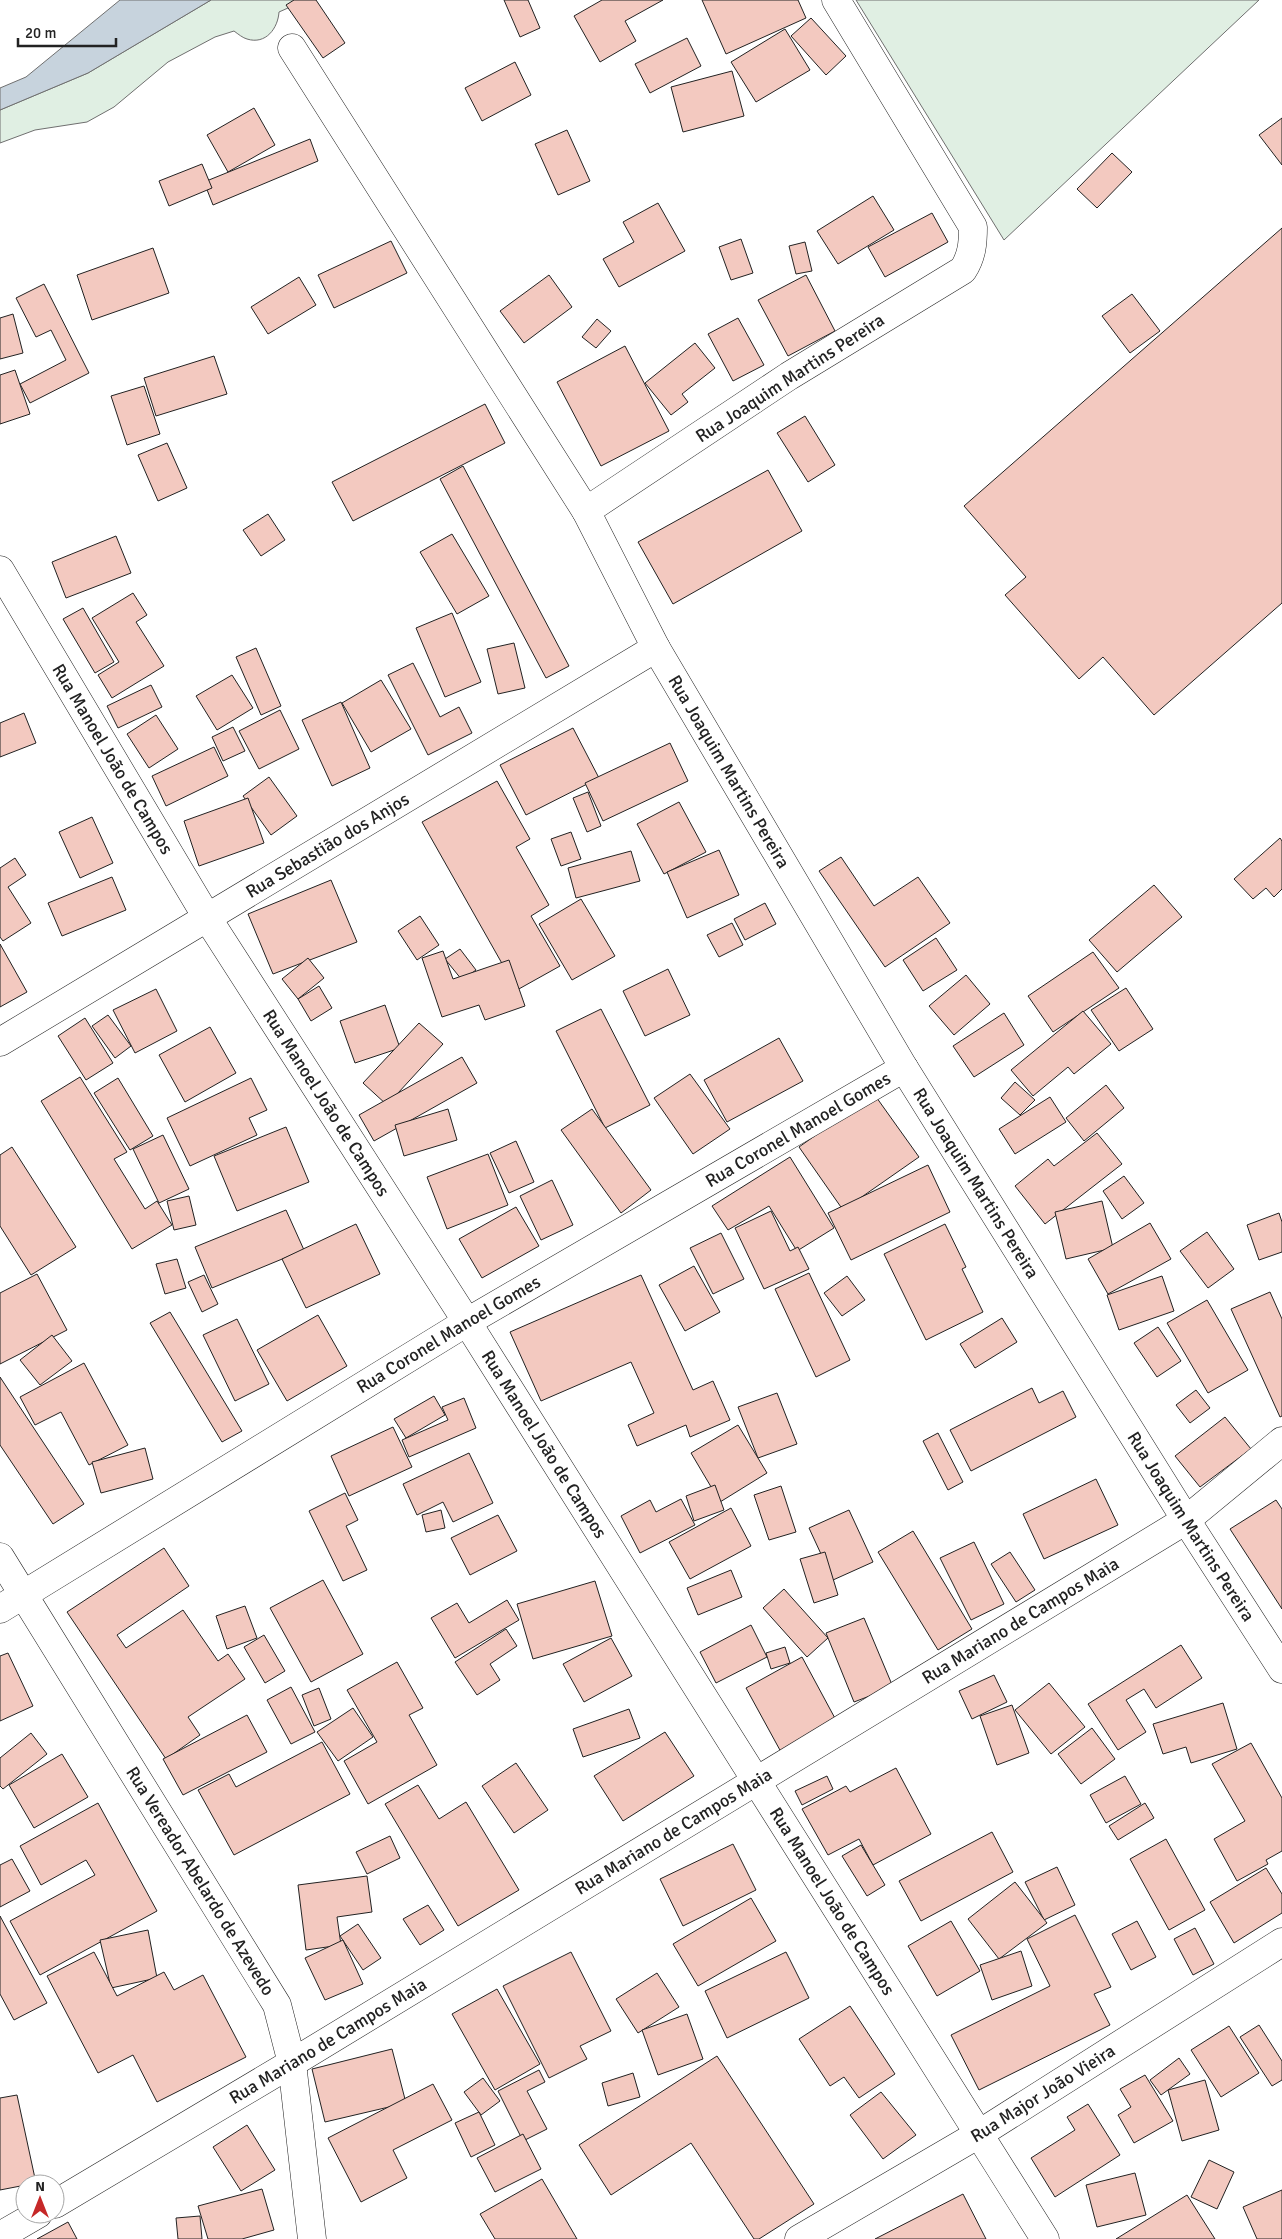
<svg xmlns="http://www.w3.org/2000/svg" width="1282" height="2239" font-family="Signika,sans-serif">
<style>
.green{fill:#e0efe3;stroke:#6f6f6f}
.water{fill:#c7d3dd;stroke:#6f6f6f}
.building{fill:#f3c9c0;stroke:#222}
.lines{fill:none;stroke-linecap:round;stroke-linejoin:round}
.minor-casing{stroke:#222;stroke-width:29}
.minor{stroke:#fff;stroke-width:28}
.labels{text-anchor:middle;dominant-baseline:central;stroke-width:4;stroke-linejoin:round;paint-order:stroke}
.street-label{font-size:18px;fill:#222;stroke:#fff}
</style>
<rect width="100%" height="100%" fill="#fff"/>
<g class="green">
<path d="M211,0H306L279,12C278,28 266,45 247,39C243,38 238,34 234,31L215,37L168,62L114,107L87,122L35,130L0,143V110L88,73Z"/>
<polygon points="856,0 1259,0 1004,240"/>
</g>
<polygon class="water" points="120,0 211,0 88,73 0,110 0,88 26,77"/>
<g class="building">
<polygon points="294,0 316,0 345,43 323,58 286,5"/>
<polygon points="504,0 528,0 540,28 520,37"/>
<polygon points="602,0 663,0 625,21 636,41 600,62 574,16"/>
<polygon points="702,0 798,0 806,18 726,54"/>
<polygon points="811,18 846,56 826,75 791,36"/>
<polygon points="785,29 810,70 756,102 731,62"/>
<polygon points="687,38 701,66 650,93 635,64"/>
<polygon points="515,62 531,95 482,121 465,88"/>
<polygon points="732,71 744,116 683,132 671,87"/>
<polygon points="254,108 275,145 228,172 207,135"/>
<polygon points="1282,118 1282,165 1259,135"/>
<polygon points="567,130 590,181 558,195 535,144"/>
<polygon points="310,139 318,161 213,205 204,182"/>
<polygon points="1112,153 1132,172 1097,208 1077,189"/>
<polygon points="202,164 212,188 169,206 159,181"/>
<polygon points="873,196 894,230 838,264 817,231"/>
<polygon points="658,203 685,251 619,287 603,259 634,242 623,222"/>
<polygon points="932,213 948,242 885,277 868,247"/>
<polygon points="1282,228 1282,603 1154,715 1103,657 1079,679 1005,595 1026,577 964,506"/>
<polygon points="741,239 753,273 731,280 719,247"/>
<polygon points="391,241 407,273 334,308 318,275"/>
<polygon points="805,242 812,271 796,274 789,246"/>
<polygon points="153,248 169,293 92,320 77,275"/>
<polygon points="549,275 572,307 524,343 500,311"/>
<polygon points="806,275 835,331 788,356 758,300"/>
<polygon points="299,277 316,305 268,334 251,307"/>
<polygon points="44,284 89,373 30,403 20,384 66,360 51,330 36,337 16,298"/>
<polygon points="1132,294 1160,331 1130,353 1102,316"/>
<polygon points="13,314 23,353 0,359 0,318"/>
<polygon points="738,318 764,365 733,381 708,334"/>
<polygon points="597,319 611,331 596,348 582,337"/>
<polygon points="695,343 715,368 682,394 688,402 671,415 645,383"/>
<polygon points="625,346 669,431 601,466 557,382"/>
<polygon points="214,356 227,394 156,416 144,378"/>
<polygon points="15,370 30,414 0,424 0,375"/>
<polygon points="144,386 160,434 127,445 111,396"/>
<polygon points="485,404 505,443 353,521 332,482"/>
<polygon points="805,416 835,465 808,482 777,433"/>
<polygon points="167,443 187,488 158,501 138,455"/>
<polygon points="463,466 569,666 546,678 440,479"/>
<polygon points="768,470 802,531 673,604 638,542"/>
<polygon points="268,514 285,540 261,556 243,530"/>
<polygon points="452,534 489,596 457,614 420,552"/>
<polygon points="116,536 131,573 66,598 52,562"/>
<polygon points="133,593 147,615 136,622 164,666 112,698 98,675 119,662 92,618"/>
<polygon points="83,608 114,662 95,673 63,619"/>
<polygon points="452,613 481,682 445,697 416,628"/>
<polygon points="514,643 525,688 498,694 487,649"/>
<polygon points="256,648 281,706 261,715 236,657"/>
<polygon points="413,663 440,717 459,707 472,733 428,755 388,675"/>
<polygon points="232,675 253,708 217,730 196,696"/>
<polygon points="381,680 411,729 371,752 342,703"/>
<polygon points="151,685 162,707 118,728 107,706"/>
<polygon points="341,702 370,768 332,786 302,720"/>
<polygon points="280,710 299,749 259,769 239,731"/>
<polygon points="24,713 36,743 0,757 0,723"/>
<polygon points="156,715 178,749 149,768 127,734"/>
<polygon points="233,727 245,751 223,761 212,737"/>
<polygon points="573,728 599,778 526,815 500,765"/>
<polygon points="670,743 688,781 603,821 585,783"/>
<polygon points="214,747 228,776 166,806 152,776"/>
<polygon points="269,777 297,816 271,835 243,796"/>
<polygon points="497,781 530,839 516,847 549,905 531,916 560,966 517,990 422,822"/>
<polygon points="588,792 601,826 587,832 573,798"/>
<polygon points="248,798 264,843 199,866 184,821"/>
<polygon points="679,802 706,852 664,874 637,824"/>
<polygon points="92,817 113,863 80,878 59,832"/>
<polygon points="571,832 581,859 561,866 551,839"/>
<polygon points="1280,838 1282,841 1282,889 1274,897 1266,888 1253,899 1234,879"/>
<polygon points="719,850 739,895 687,918 667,872"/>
<polygon points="631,851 640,881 576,898 568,868"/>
<polygon points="841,857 874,906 918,877 950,923 885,967 819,871"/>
<polygon points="15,858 26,875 8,887 31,923 3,941 0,937 0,868"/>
<polygon points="112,877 126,910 62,936 48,903"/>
<polygon points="331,880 357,942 273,974 248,914"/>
<polygon points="1154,885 1182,917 1117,972 1089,940"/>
<polygon points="581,899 615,956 572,980 539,924"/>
<polygon points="765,903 776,924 745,940 734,919"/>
<polygon points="420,916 439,945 417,960 398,931"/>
<polygon points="732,923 743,945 719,957 707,935"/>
<polygon points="936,938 957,970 923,991 903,960"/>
<polygon points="0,944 27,992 0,1007"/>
<polygon points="460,949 476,970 462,980 445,959"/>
<polygon points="443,951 453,979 509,960 525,1006 485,1020 479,1005 442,1017 422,958"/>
<polygon points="1093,952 1119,988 1053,1032 1028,996"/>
<polygon points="308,958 324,978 298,999 282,979"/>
<polygon points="668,969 690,1015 645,1036 623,991"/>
<polygon points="966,975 990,1004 954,1035 929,1006"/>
<polygon points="319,986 332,1008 311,1021 298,999"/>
<polygon points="1126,988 1153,1029 1119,1051 1091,1010"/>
<polygon points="156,989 177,1031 135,1053 113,1010"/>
<polygon points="385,1005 400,1048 355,1063 340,1021"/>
<polygon points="601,1009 650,1105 605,1128 556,1031"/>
<polygon points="1083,1011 1111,1044 1074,1074 1068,1067 1033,1096 1011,1070"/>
<polygon points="1004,1013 1024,1045 974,1077 953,1046"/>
<polygon points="108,1015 131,1046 115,1058 92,1026"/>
<polygon points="85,1018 113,1063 86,1080 58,1036"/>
<polygon points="419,1023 443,1044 387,1105 363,1083"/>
<polygon points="210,1027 236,1073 185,1102 159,1055"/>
<polygon points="779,1038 803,1081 727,1122 704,1080"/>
<polygon points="462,1057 477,1083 374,1141 359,1115"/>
<polygon points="690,1074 730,1129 693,1154 654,1098"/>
<polygon points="80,1077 127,1152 114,1159 145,1209 157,1201 172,1225 132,1249 41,1101"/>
<polygon points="118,1078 153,1136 130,1150 94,1093"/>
<polygon points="251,1078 267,1110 249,1118 257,1135 190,1166 167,1118"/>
<polygon points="1015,1082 1035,1100 1020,1115 1001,1098"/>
<polygon points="1106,1085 1124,1108 1084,1141 1066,1118"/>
<polygon points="874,1094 919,1157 843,1210 799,1147"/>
<polygon points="1050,1097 1066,1122 1015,1154 999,1129"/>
<polygon points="448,1109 457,1140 404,1156 395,1125"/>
<polygon points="592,1109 651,1190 621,1213 561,1130"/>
<polygon points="286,1127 309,1182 237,1211 214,1156"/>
<polygon points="1097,1133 1122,1164 1045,1224 1015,1186 1048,1159 1054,1166"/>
<polygon points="163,1135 189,1189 159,1203 133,1149"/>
<polygon points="516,1141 534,1182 509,1193 490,1153"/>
<polygon points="12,1147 76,1247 31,1275 0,1226 0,1155"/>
<polygon points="488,1154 508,1205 447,1229 427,1177"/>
<polygon points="790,1157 834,1228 797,1251 769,1206 728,1230 712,1206"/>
<polygon points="928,1165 950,1212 851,1260 828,1213"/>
<polygon points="1124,1176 1144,1203 1122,1219 1103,1191"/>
<polygon points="552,1180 573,1225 541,1240 520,1196"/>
<polygon points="189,1196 196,1225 174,1230 167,1201"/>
<polygon points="1102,1201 1113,1248 1066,1259 1055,1212"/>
<polygon points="516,1207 539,1246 482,1278 459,1239"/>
<polygon points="286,1210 304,1250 212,1288 195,1247"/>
<polygon points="771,1211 790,1251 798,1247 809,1269 764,1289 735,1228"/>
<polygon points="1279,1213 1282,1222 1282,1252 1259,1260 1247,1225"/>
<polygon points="1150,1223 1171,1259 1108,1294 1088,1259"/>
<polygon points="356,1224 380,1274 306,1308 282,1259"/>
<polygon points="945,1224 966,1267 962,1269 983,1312 926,1340 884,1254"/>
<polygon points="1207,1232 1234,1269 1208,1288 1180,1251"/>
<polygon points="721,1233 744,1279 713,1294 690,1248"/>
<polygon points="177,1259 186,1288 165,1294 156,1264"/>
<polygon points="694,1266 720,1312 685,1331 659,1285"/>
<polygon points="809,1273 850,1360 816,1377 775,1289"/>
<polygon points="37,1274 67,1330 0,1364 0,1293"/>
<polygon points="204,1275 218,1304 202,1312 188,1282"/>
<polygon points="641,1275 693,1390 713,1381 730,1420 690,1437 686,1425 637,1446 628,1425 654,1413 631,1362 541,1401 510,1332"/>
<polygon points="847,1276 865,1300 842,1316 824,1293"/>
<polygon points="1162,1276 1174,1311 1119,1330 1107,1295"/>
<polygon points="1270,1292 1282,1319 1282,1416 1280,1417 1231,1309"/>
<polygon points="1207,1300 1248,1370 1208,1393 1167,1323"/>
<polygon points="170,1312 242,1431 222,1442 150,1323"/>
<polygon points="318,1315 347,1366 287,1401 257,1350"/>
<polygon points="1002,1318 1017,1342 975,1368 960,1344"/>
<polygon points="237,1319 269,1384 235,1401 203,1335"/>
<polygon points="1158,1327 1181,1361 1157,1377 1134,1343"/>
<polygon points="52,1335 72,1361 40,1385 20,1360"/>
<polygon points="84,1363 128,1445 89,1465 61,1412 35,1425 20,1397"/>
<polygon points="0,1377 84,1504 53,1524 0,1445"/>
<polygon points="1032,1388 1039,1403 1063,1391 1076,1417 971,1471 950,1430"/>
<polygon points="1196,1390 1210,1408 1190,1423 1176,1405"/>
<polygon points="777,1393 797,1444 758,1458 738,1407"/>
<polygon points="434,1396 445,1415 406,1438 394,1419"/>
<polygon points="464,1398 476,1428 409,1457 402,1440 448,1420 442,1407"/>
<polygon points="1225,1417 1251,1449 1200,1487 1175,1456"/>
<polygon points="738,1425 767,1473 720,1502 691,1453"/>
<polygon points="393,1427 412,1467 349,1496 331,1456"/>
<polygon points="938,1433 963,1482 948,1490 923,1441"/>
<polygon points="145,1448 153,1479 101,1493 92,1462"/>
<polygon points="469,1453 493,1503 453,1522 443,1502 417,1515 403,1484"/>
<polygon points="1096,1479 1118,1525 1044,1559 1023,1514"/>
<polygon points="715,1485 724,1510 694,1521 686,1496"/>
<polygon points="781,1486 796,1532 769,1540 754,1495"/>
<polygon points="345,1493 358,1520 346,1526 367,1570 343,1581 309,1511"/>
<polygon points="681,1499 695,1525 640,1553 621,1516 650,1500 656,1512"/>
<polygon points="1276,1500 1282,1509 1282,1609 1230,1529"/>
<polygon points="731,1508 751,1546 690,1579 669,1542"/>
<polygon points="441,1510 445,1528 426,1532 422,1515"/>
<polygon points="849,1510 873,1562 833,1580 809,1528"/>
<polygon points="498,1515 517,1551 470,1575 451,1538"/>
<polygon points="913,1531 972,1629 938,1650 878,1552"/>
<polygon points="974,1542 1004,1604 971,1620 940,1558"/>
<polygon points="164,1548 189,1586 117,1635 126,1648 183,1610 218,1661 228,1654 245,1679 188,1717 200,1735 166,1759 67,1612"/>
<polygon points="825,1552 838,1595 814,1603 800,1559"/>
<polygon points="1010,1552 1035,1590 1016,1602 991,1564"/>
<polygon points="731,1570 742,1597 698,1615 687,1588"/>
<polygon points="323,1580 363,1654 311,1682 270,1608"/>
<polygon points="595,1581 612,1636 533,1659 517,1604"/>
<polygon points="784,1589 828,1638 807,1657 763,1608"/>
<polygon points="507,1600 519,1620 455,1658 431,1618 457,1603 469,1623"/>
<polygon points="245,1606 257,1638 227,1649 216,1616"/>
<polygon points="864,1618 893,1687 854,1702 826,1633"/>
<polygon points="751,1625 767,1657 716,1683 700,1652"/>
<polygon points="506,1629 517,1646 490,1664 500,1680 477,1695 455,1662"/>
<polygon points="264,1635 285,1671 265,1683 244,1647"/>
<polygon points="611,1638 632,1676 584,1702 563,1664"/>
<polygon points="1181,1645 1202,1678 1156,1708 1144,1689 1126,1700 1146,1732 1118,1750 1088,1704"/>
<polygon points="785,1647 790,1663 771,1669 766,1653"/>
<polygon points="8,1653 33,1706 0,1721 0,1656"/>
<polygon points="802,1657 837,1722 781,1752 746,1688"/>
<polygon points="397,1662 423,1708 409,1715 437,1765 368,1804 344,1761 377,1742 347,1690"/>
<polygon points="994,1675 1007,1702 972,1719 959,1691"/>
<polygon points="1049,1683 1085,1727 1051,1754 1015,1710"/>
<polygon points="291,1687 315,1732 291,1744 267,1700"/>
<polygon points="319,1688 331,1719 314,1726 302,1695"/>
<polygon points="1223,1703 1237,1749 1191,1763 1186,1747 1163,1754 1153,1724"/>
<polygon points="1012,1705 1029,1753 997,1765 980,1716"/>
<polygon points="353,1708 373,1737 338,1761 317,1732"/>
<polygon points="629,1709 640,1738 583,1757 573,1729"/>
<polygon points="247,1715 267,1752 183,1795 163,1759"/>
<polygon points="1092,1728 1115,1759 1081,1784 1058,1754"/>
<polygon points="665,1732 694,1776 623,1821 594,1776"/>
<polygon points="31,1733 47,1754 3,1789 0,1786 0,1758"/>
<polygon points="322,1742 350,1794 234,1855 198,1790 229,1774 236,1787"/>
<polygon points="1251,1743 1282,1798 1282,1851 1266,1860 1268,1864 1237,1881 1214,1839 1245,1821 1212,1764"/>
<polygon points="62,1754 88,1797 34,1828 9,1785"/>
<polygon points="516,1763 548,1810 514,1833 482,1786"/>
<polygon points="896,1768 931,1834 873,1865 859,1839 828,1855 802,1809 846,1786 850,1792"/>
<polygon points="827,1776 833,1789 802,1805 795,1791"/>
<polygon points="1125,1776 1141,1804 1106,1823 1090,1795"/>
<polygon points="418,1785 439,1819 466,1802 519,1890 458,1926 385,1804"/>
<polygon points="98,1803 157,1911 40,1975 10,1921 95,1875 86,1860 41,1885 20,1846"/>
<polygon points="1145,1803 1154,1818 1118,1840 1109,1826"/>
<polygon points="992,1832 1013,1872 921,1921 899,1881"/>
<polygon points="390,1836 400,1858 367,1874 356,1852"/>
<polygon points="1166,1839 1205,1910 1169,1930 1130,1859"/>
<polygon points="733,1844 756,1890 683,1926 660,1879"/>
<polygon points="861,1845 885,1885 867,1896 842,1856"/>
<polygon points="12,1859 30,1891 0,1907 0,1865"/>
<polygon points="1057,1867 1075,1905 1044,1920 1025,1882"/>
<polygon points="1266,1868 1282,1894 1282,1913 1234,1943 1210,1902"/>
<polygon points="367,1876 372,1912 337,1917 341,1945 306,1950 298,1885"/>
<polygon points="1015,1882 1047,1923 999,1959 968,1919"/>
<polygon points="751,1898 776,1941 698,1986 673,1944"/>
<polygon points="428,1905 444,1930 420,1945 403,1919"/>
<polygon points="1075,1915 1111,1987 1094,1994 1110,2025 979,2090 951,2035 1050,1986 1027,1939"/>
<polygon points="0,1916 47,2003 14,2020 0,1994"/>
<polygon points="951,1921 980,1971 937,1996 908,1946"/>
<polygon points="1137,1921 1156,1957 1131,1970 1112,1934"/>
<polygon points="358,1924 381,1958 363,1970 340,1936"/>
<polygon points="1195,1928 1214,1964 1193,1975 1174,1939"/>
<polygon points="148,1930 157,1978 111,1988 100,1940"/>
<polygon points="343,1940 363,1984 325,2000 305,1958"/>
<polygon points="1021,1951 1032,1986 992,2000 980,1965"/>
<polygon points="94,1952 117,1996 164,1972 174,1990 203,1975 246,2057 157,2102 133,2055 98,2073 47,1976"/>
<polygon points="571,1952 611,2031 580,2046 587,2059 549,2078 503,1986"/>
<polygon points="786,1952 809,1998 727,2038 705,1991"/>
<polygon points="657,1973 679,2007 638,2033 616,1999"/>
<polygon points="497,1989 540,2064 495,2090 452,2014"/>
<polygon points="850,2006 895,2074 859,2098 844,2077 830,2086 799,2039"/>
<polygon points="687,2014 703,2059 658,2075 642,2030"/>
<polygon points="1259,2025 1282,2061 1282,2080 1272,2086 1240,2037"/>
<polygon points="1229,2026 1259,2073 1221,2097 1191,2050"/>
<polygon points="392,2049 406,2103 325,2122 312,2069"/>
<polygon points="717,2056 814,2204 759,2239 754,2239 691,2143 611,2195 579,2145"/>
<polygon points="1179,2058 1190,2074 1161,2095 1150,2080"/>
<polygon points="539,2070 545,2082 527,2091 547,2129 523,2141 498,2091"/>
<polygon points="633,2073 640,2097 608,2106 602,2083"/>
<polygon points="1145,2075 1173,2121 1134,2143 1118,2115 1131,2107 1120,2089"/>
<polygon points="483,2078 500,2101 481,2115 464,2092"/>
<polygon points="1205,2080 1219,2130 1182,2141 1168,2090"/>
<polygon points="433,2084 452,2120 393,2150 407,2178 361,2202 328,2138"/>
<polygon points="881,2092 916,2135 883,2159 850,2115"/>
<polygon points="17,2095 36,2183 0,2190 0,2098"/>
<polygon points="1088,2104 1120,2155 1055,2197 1031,2158 1075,2130 1067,2117"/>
<polygon points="479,2112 495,2145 471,2157 455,2123"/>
<polygon points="247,2125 275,2170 241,2191 213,2147"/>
<polygon points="523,2134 541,2169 495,2192 477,2158"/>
<polygon points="1209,2160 1234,2172 1217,2209 1191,2197"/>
<polygon points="1135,2173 1146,2215 1097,2227 1086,2185"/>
<polygon points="542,2179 577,2239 495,2239 480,2214"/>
<polygon points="262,2189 274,2230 242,2239 208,2239 198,2206"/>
<polygon points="1282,2190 1282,2239 1257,2239 1243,2207"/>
<polygon points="963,2194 986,2239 875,2239"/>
<polygon points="1187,2195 1215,2239 1116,2239"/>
<polygon points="200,2216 202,2239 178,2239 176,2218"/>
<polygon points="68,2222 77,2239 37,2239"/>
</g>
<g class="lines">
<g class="minor-casing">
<g id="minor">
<path id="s1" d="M836,0L973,227C973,243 972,256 963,270L789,376L586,511L656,648L904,1068L1186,1520L1282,1669"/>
<polyline points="292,48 586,511"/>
<path id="s2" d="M0,570L208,919L467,1322L1045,2239"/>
<path id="s3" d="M0,1042L656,648"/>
<path id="s4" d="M0,1557L277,2005L292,2063L312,2239"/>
<path id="s5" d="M0,1609L467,1322L904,1068"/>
<path id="s6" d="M55,2204L292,2063L1186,1520L1282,1441"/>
<polyline points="0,2236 38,2214"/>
<path id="s7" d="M799,2239L979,2134L1282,1942"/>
</g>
</g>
<use href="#minor" class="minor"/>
</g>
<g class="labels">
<g class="street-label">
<text transform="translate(790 378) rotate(-33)">Rua Joaquim Martins Pereira</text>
<text stroke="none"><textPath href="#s2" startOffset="220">Rua Manoel João de Campos</textPath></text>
<text stroke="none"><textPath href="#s1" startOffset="1055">Rua Joaquim Martins Pereira</textPath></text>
<text stroke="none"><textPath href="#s3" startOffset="382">Rua Sebastião dos Anjos</textPath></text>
<text stroke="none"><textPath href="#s2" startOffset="625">Rua Manoel João de Campos</textPath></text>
<text stroke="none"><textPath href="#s5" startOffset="931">Rua Coronel Manoel Gomes</textPath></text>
<text stroke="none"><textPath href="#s1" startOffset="1535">Rua Joaquim Martins Pereira</textPath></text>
<text stroke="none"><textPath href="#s5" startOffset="526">Rua Coronel Manoel Gomes</textPath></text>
<text stroke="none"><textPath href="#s2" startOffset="1030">Rua Manoel João de Campos</textPath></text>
<text stroke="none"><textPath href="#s1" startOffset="1940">Rua Joaquim Martins Pereira</textPath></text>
<text stroke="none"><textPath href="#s6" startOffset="1128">Rua Mariano de Campos Maia</textPath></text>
<text stroke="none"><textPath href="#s6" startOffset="722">Rua Mariano de Campos Maia</textPath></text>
<text stroke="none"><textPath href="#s4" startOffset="381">Rua Vereador Abelardo de Azevedo</textPath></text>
<text stroke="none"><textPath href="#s2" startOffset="1570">Rua Manoel João de Campos</textPath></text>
<text stroke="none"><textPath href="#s6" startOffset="318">Rua Mariano de Campos Maia</textPath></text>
<text stroke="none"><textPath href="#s7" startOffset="284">Rua Major João Vieira</textPath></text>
</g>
</g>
<g transform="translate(40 2199)"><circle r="24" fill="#ffffff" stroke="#a7a7a7"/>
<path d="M0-4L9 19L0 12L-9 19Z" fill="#c62828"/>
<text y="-8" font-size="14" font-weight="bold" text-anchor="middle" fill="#222222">N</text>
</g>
<path d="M18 38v8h98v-8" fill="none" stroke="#222222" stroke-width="2.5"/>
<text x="25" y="38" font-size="15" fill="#222222" stroke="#ffffff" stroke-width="4" paint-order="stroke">20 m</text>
</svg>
